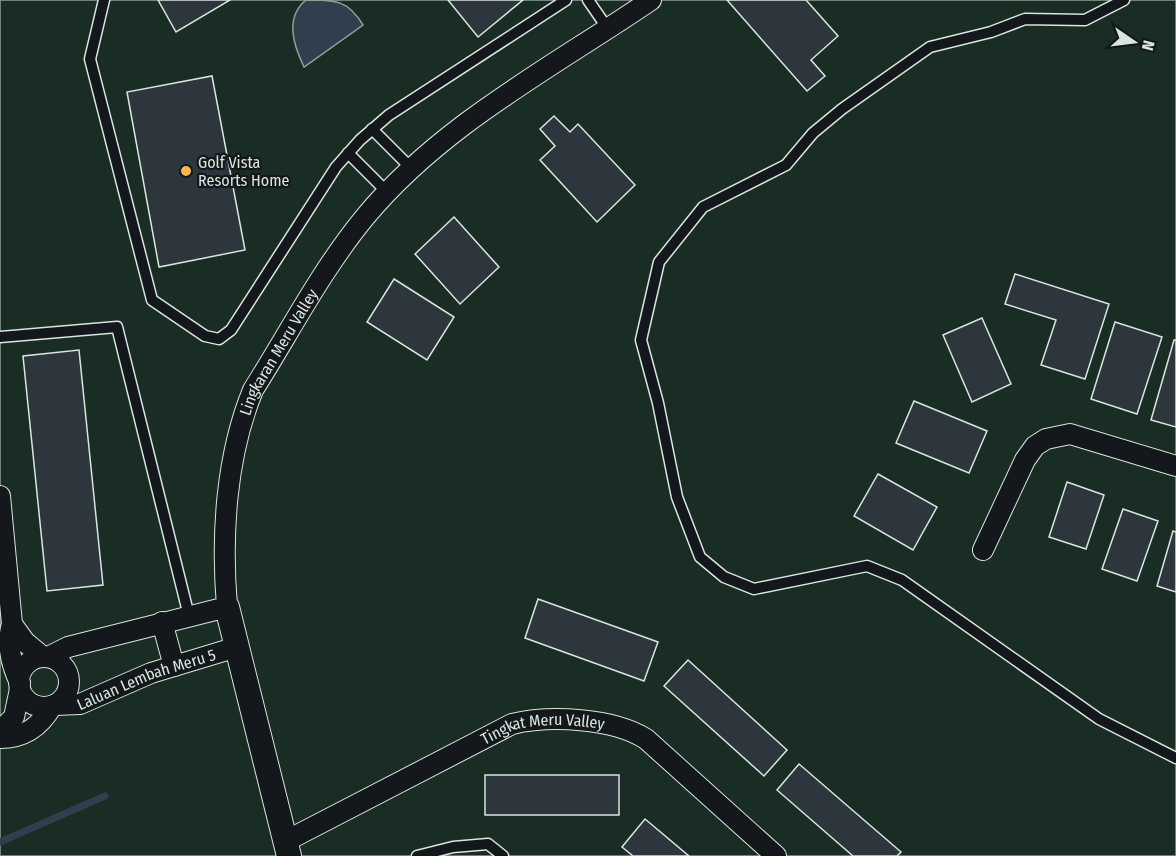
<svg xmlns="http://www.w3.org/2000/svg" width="1176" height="856" font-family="'Fira Sans Condensed',sans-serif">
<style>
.green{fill:#1a2d24;stroke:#939e99;stroke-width:1.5}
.water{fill:#2f3f4d;stroke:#939e99;stroke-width:1.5}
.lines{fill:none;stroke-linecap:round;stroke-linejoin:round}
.stream{stroke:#2f3f4d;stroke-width:7}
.building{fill:#2c363c;stroke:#d8e6dc;stroke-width:1.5}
.service-casing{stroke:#d8e6dc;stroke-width:13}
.minor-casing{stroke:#d8e6dc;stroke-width:22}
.tertiary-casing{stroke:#d8e6dc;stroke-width:26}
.service{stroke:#14181c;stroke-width:10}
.minor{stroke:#14181c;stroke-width:20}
.tertiary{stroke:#14181c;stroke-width:24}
.poi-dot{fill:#ffb74d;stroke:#14181c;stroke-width:2}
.labels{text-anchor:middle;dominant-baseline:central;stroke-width:4.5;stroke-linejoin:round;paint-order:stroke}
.poi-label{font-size:16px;fill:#d8e6dc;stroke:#14181c;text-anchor:start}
.street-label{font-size:16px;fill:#d8e6dc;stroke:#14181c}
</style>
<rect width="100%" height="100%" fill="#14181c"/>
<rect class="green" x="0" y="0" width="1176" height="856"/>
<path class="water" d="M306,0C336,0 348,0 363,25L304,67C294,46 284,18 306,0Z"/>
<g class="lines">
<polyline class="stream" points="0,842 105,796"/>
</g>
<g class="building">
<polygon points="158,0 230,0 176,32"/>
<polygon points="448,0 523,0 478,37"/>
<polygon points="727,0 806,0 838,36 811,60 825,76 807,91"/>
<polygon points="212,76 245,250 159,267 127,92"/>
<polygon points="554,116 570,132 578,124 635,185 597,222 540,160 555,146 540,129"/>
<polygon points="454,217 499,267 460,304 415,254"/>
<polygon points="1015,274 1109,304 1085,379 1041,365 1056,320 1005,304"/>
<polygon points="394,279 454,317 427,360 367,322"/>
<polygon points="982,318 1011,384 972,402 943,335"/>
<polygon points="1115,322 1162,337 1137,414 1091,399"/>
<polygon points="1174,340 1176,340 1176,427 1151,420"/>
<polygon points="79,350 103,585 47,591 23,356"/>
<polygon points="914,401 987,431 969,473 896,443"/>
<polygon points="878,474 937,507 913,550 854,516"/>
<polygon points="1067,482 1104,495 1086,549 1049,537"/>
<polygon points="1123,509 1158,521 1137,581 1102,569"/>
<polygon points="1173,531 1176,532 1176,592 1157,586"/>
<polygon points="538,599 658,642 644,681 525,638"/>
<polygon points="688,660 787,750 764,776 664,686"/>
<polygon points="799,764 901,852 897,856 853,856 777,790"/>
<rect x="485" y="775" width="134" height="40"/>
<polygon points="645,819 689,856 633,856 622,847"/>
</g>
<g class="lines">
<g class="service-casing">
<g id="service">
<polyline points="104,0 90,59 152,300 205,336 219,339 231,330 336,167 360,140 389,115 566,0"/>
<polyline points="588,0 608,29"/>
<polyline points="1124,0 1085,20 1025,19 991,32 930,47 842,109 813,133 786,165 703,207 659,262 641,340 658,403 677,497 700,557 724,577 754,589 867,566 902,580 1099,719 1176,758"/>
<polyline points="372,129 411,168"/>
<polyline points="348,153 387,192"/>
<polyline points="0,337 117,327 189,616"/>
<polyline points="417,856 453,847 488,844 503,856"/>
</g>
</g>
<g class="minor-casing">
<g id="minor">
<path d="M0,496L12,624C6,644 11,664 20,683"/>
<polyline points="983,550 1025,460 1035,446 1046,439 1070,434 1176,466"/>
<polyline points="162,622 174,666"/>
<polyline points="12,624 25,642 43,657"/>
<path id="s1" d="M48,657L68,647L227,607C221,535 226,456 253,390C289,333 322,269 365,217C442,124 553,67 651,0"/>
<circle cx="44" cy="682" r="25"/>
<path id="s2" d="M55,705L80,704L151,673L237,647"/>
<polyline points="0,731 14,717 20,689"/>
<path d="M0,738C24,738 40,727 52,706"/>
<path id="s3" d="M286,841L512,724C550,715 613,718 646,739L776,856"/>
</g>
</g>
<g class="tertiary-casing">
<polyline id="tertiary" points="227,607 289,856"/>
</g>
<use href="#service" class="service"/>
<use href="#minor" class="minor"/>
<use href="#tertiary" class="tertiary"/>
</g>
<circle class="poi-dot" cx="186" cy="171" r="6"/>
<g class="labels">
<g class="poi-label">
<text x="198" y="162">Golf Vista<tspan x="198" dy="18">Resorts Home</tspan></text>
</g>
<g class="street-label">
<text stroke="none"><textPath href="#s1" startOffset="452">Lingkaran Meru Valley</textPath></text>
<text stroke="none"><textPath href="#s2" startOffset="96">Laluan Lembah Meru 5</textPath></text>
<text stroke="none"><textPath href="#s3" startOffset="284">Tingkat Meru Valley</textPath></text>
</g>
</g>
<g transform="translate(1134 42) rotate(104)" stroke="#14181c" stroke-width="4.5" paint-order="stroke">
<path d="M0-4.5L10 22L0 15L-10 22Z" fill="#d8e6dc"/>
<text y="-9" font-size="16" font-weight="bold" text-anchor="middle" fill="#d8e6dc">N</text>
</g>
</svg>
